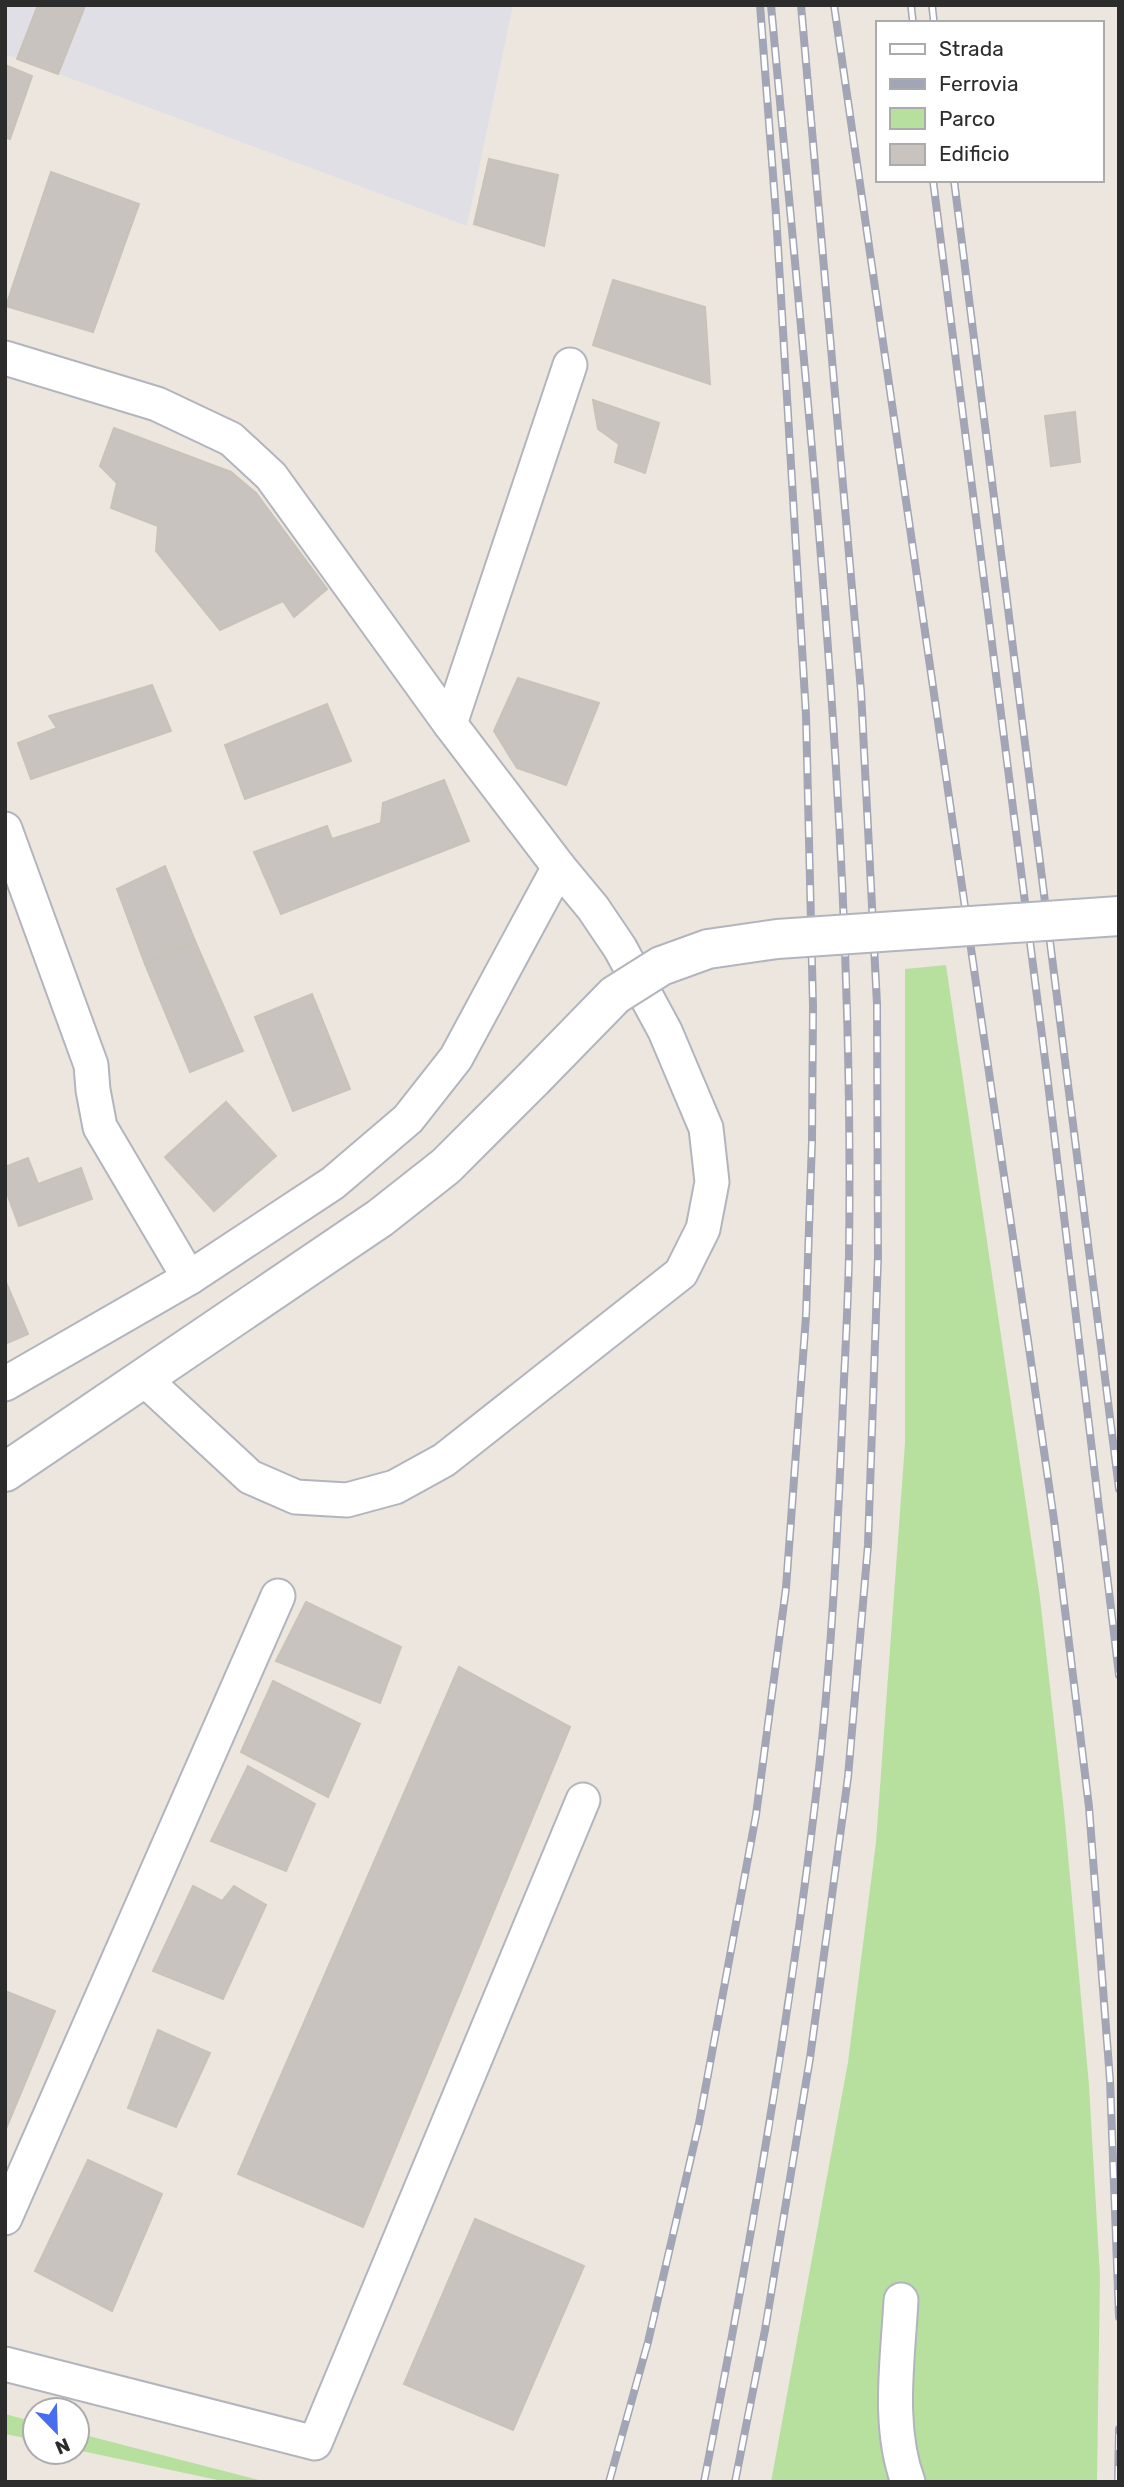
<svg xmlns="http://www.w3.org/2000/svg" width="1124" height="2487" font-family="Rubik,sans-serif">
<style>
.industrial{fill:#e1dfe6}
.green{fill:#b7e09f}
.building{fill:#c8c3be;stroke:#c8c2b8;stroke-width:2}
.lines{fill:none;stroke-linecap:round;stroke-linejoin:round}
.minor-casing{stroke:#b2b5be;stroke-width:37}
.tertiary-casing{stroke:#b2b5be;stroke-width:42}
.minor{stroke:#fff;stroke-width:33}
.tertiary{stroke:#fff;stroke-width:38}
.rail-casing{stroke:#a2a5b5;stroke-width:8}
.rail{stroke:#fff;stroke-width:5;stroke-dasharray:16;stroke-linecap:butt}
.tertiary-bridge-casing{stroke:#b2b5be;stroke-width:42;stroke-linecap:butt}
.tertiary-bridge{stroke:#fff;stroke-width:38}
</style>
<rect width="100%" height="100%" fill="#ede6df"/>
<polygon class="industrial" points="5,5 513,5 467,226 5,54"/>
<g class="green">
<polygon points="946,965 1040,1598 1064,1811 1089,2085 1100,2276 1097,2482 771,2482 848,2062 876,1842 905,1443 905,969"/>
<polygon points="5,2414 35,2422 35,2440 5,2434"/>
<polygon points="77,2433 267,2482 227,2482 77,2450"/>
</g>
<g class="building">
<polygon points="38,5 85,6 58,74 17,59"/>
<polygon points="5,65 32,76 10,139 5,137"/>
<polygon points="489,159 558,175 544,246 474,224"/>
<polygon points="51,172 139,204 93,332 6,306"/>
<polygon points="613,280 705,307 710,384 593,345"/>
<polygon points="593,400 659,423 645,473 615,462 619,444 598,429"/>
<polygon points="1075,412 1080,462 1051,466 1045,416"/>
<polygon points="114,428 231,472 256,493 327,589 294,617 283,601 220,630 156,551 158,526 111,508 117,483 100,466"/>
<polygon points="518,678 599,703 566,785 517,768 494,731"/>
<polygon points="152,685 171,731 31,779 18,743 57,728 49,716"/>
<polygon points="327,704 351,761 245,799 225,745"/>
<polygon points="444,780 469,841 281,914 254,852 327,826 332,839 381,823 383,803"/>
<polygon points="165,866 195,941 145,964 117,889"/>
<polygon points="195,941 243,1051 190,1072 145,964"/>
<polygon points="312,994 350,1089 293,1111 255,1017"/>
<polygon points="226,1102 276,1156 214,1211 165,1157"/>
<polygon points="28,1158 38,1184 81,1168 92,1199 19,1226 5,1188 5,1167"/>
<polygon points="5,1280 28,1334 5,1344"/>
<polygon points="306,1602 401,1647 380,1703 276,1661"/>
<polygon points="459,1667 570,1727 363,2227 238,2174"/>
<polygon points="273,1681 360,1724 328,1797 241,1752"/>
<polygon points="248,1766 315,1804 286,1871 211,1841"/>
<polygon points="193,1886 222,1901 234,1886 266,1905 223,1999 153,1971"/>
<polygon points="5,1991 55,2011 5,2131"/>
<polygon points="158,2030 210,2053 176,2127 128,2108"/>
<polygon points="88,2160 162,2194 112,2311 35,2271"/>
<polygon points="475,2219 584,2266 513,2430 404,2384"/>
</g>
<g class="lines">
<g class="minor-casing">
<g id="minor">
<polyline points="5,358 157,404 231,439 271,476 450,724 559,867 593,908 620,948 665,1031 706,1128 712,1182 703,1229 681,1273 444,1460 395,1487 347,1500 296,1497 250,1477 143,1378"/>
<polyline points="450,724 570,365"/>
<polyline points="5,829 91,1065 93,1090 100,1127 189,1278"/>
<polyline points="5,1384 189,1278 333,1183 408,1119 456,1058 559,867"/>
<polyline points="5,2218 278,1596"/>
<path d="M901,2300C898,2359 887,2425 908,2482"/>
<polyline points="5,2364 315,2443 583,1800"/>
</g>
</g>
<g class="tertiary-casing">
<polyline id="tertiary" points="5,1472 380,1218 446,1166 533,1079"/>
</g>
<use href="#minor" class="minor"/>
<use href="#tertiary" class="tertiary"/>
<g class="rail-casing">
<g id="rail">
<polyline points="834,5 1054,1520 1089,1807 1110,2080 1119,2317"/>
<polyline points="911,5 913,23"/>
<polyline points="932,5 934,23"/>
<polyline points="933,180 1048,1083 1119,1675"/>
<polyline points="954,180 1119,1489"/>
<polyline points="609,2482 648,2342 699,2123 756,1815 786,1588 806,1316 812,1141 813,1006 806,715 776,214 760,5"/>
<path d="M704,2482C750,2249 791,2014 818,1778C831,1662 837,1545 842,1428C844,1370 848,1312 849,1253C855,836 809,420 771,5"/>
<polyline points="735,2482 765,2330 810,2058 848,1777 868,1545 878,1257 877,1004 861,691 801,5"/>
<polyline points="1118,2482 1119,2429"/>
</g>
</g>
<use href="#rail" class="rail"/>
<g class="tertiary-bridge-casing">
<polyline id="tertiary-bridge" points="533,1079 615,995 661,966 708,949 777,939 1119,916"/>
</g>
<use href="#tertiary-bridge" class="tertiary-bridge"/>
</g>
<rect width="1124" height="2487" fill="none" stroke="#2c2c2c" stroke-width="14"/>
<rect x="876" y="21" width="228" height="161" fill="#ffffff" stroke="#ababab" stroke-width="2"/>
<rect x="890" y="44" width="35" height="10" fill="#ffffff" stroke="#ababab" stroke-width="2"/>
<text x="939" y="56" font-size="21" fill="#2c2c2c">Strada</text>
<rect x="890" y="79" width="35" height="10" fill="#a2a5b5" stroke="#ababab" stroke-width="2"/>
<text x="939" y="91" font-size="21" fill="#2c2c2c">Ferrovia</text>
<rect x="890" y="108" width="35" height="21" fill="#b7e09f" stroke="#ababab" stroke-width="2"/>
<text x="939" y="126" font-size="21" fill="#2c2c2c">Parco</text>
<rect x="890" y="144" width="35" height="21" fill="#c8c3be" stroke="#ababab" stroke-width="2"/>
<text x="939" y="161" font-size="21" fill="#2c2c2c">Edificio</text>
<g transform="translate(56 2431) rotate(157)"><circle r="33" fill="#ffffff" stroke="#ababab" stroke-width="2"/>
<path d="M0-5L12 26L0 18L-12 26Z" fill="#486df0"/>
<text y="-10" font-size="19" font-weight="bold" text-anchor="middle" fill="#2c2c2c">N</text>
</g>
</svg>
